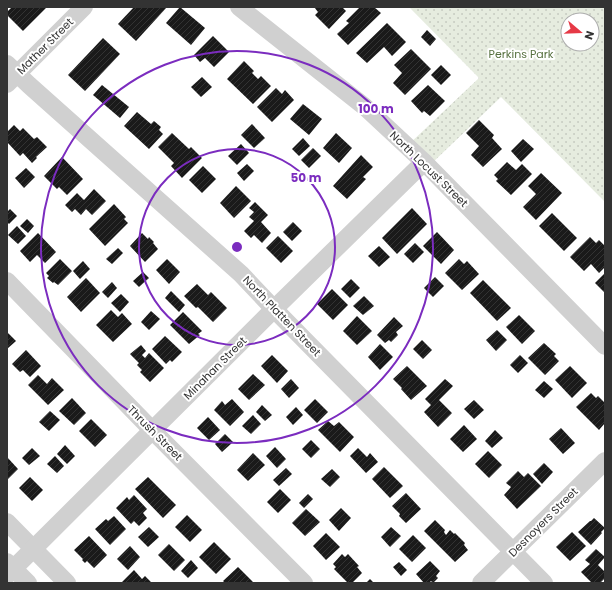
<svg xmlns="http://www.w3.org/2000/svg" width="612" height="590" font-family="Poppins,sans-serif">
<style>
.park{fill:url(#park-dots);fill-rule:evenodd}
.building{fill:url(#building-hatch)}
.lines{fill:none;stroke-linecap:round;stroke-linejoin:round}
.minor{stroke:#d0d0d0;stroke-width:18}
.ring{fill:none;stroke:#7b2cbf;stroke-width:2}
.labels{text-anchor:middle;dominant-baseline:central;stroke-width:4;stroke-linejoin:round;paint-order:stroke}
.street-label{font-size:11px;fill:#333;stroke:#fff}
.park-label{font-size:11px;fill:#56703f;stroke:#fff}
.centre{fill:#7b2cbf;stroke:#fff;stroke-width:2}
.ring-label{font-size:12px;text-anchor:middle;font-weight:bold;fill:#7b2cbf;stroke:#fff;stroke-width:4;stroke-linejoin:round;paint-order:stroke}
</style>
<defs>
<pattern id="park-dots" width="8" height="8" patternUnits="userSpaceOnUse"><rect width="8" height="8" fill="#e6ecdf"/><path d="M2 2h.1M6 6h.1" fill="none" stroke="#c6cbc0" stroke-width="1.8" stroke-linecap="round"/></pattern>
<pattern id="building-hatch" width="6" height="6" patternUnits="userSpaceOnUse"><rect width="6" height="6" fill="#1a1a1a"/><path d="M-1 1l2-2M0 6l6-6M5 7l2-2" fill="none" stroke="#333"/></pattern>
</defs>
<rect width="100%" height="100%" fill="#fff"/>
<path class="park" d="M409,7H605V202L501,97L429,166L407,146L479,78ZM568,20H592V44H568Z"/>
<g class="building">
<polygon points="12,7 47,7 23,31 7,15 7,12"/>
<polygon points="134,7 167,7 136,41 118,24"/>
<polygon points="180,7 205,28 191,45 166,23"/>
<polygon points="314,7 342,7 346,11 329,29 315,15 318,12"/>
<polygon points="360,7 374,7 381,13 348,45 337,34 349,23 346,21"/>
<polygon points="387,23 406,42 392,56 384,47 367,63 356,53"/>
<polygon points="427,30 436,39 430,46 421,37"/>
<polygon points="213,36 229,52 214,67 205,58 200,62 194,55"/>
<polygon points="103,38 120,54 85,91 68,75"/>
<polygon points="411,49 431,69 405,95 393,83 402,73 394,65"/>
<polygon points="244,61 254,71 252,73 258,79 261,76 271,86 253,104 227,79"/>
<polygon points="441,65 451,75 441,85 431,75"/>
<polygon points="202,77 212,87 201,97 191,87"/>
<polygon points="102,85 129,107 120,118 93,95"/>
<polygon points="428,85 445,101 430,116 424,111 422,113 411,101"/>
<polygon points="276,88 282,94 285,90 294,100 272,122 257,107"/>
<polygon points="303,104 322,119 309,135 290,119"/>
<polygon points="137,112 151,124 154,121 161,127 159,130 163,134 149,149 124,126"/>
<polygon points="479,120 494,135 492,138 502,149 483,167 471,155 479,146 466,133"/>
<polygon points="252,124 265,138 254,148 241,135"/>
<polygon points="14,125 20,131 23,128 34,139 37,137 47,147 36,157 37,158 32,163 23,153 20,156 7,142 7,132"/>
<polygon points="172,133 189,149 191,147 202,158 182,178 171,166 174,163 158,147"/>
<polygon points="336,133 352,148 339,163 323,148"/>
<polygon points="303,138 310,146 299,156 292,149"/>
<polygon points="523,139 534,149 521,162 511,151"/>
<polygon points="241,144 249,153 237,165 228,156"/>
<polygon points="313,148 321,156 309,168 301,160"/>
<polygon points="361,155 373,167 363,177 366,179 347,199 333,186"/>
<polygon points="62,157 83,179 67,195 59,187 57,189 44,176"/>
<polygon points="507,162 516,170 522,164 532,174 511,195 496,181 498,179 494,175"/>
<polygon points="247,164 254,171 244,181 237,173"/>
<polygon points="203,166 216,179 202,193 189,180"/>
<polygon points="26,168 35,177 24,188 15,178"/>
<polygon points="541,173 562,193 536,220 523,207 536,194 528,186"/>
<polygon points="236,186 251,201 234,218 220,203"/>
<polygon points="94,189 106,201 92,215 86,209 81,215 75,209 72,212 65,205 77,193 84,200"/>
<polygon points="255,202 268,215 261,222 271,233 262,243 254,235 251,238 244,231 254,221 249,217 254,212 249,208"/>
<polygon points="114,204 126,217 124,219 128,223 105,246 89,229"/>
<polygon points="412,208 427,224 397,254 382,238"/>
<polygon points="10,209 17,216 9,224 7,222 7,212"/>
<polygon points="552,213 577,238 564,251 539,226"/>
<polygon points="27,219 34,226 28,233 20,226"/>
<polygon points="293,222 302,231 292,241 283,232"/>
<polygon points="17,226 26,236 18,244 8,235"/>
<polygon points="437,232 454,250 441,264 423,246"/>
<polygon points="38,233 56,252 45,263 37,255 30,262 20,251"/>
<polygon points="142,233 148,239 149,237 154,242 153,243 158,249 145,262 130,246"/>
<polygon points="278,236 293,251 281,263 266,248"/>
<polygon points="590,237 596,243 599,240 605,246 605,267 599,273 591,264 584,271 570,257"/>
<polygon points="415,243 424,252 413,263 404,254"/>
<polygon points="379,246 390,257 379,267 368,256"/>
<polygon points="118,248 123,253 112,264 106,259"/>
<polygon points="60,259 72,271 58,285 54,282 53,283 47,278 49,276 46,273"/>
<polygon points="167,259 180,272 169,284 156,270"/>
<polygon points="459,259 464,264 467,261 479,274 462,290 445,273"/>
<polygon points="83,261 90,269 80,279 73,271"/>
<polygon points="143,272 149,278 139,287 133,281"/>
<polygon points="605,273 605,293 595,283"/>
<polygon points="435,277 444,286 433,297 424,288"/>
<polygon points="86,278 100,293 81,312 67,297"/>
<polygon points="351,279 360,288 350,298 341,289"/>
<polygon points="483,280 511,308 497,321 470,293"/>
<polygon points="112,282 117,288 108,298 102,292"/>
<polygon points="197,284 208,295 211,292 227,308 213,322 198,307 196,308 184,296"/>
<polygon points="332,289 348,305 333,320 317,304"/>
<polygon points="171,291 185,305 179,312 165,298"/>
<polygon points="121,294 129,302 120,312 111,303"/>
<polygon points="364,296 374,306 363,315 353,306"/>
<polygon points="111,310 118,317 122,313 132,324 113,342 96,325"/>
<polygon points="151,311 160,319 149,330 141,322"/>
<polygon points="183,312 202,331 198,334 200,335 189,344 170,325"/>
<polygon points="519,315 535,331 522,344 506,327"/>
<polygon points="357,316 372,331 357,345 343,331"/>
<polygon points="394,317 403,326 396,332 398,335 391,342 389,340 385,343 377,335"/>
<polygon points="497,330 507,340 496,351 486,340"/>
<polygon points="7,332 16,341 7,349"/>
<polygon points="165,336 182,352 172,362 170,360 166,364 152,349"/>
<polygon points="422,340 432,350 423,359 413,349"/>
<polygon points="544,343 556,354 554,356 559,361 545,375 528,358"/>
<polygon points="380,344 393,357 380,370 368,357"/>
<polygon points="141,345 146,351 142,355 145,358 149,353 164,368 150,382 140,372 142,370 137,365 139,363 130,354"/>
<polygon points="26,350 41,366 30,377 23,370 20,372 12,364"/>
<polygon points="272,355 288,371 277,383 261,366"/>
<polygon points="520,355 528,363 518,373 510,365"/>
<polygon points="407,366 427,386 411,400 401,389 402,388 393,379"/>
<polygon points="570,366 587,383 572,398 555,380"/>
<polygon points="253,374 265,385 249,400 238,389"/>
<polygon points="38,375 47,384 52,378 64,390 48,405 28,385"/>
<polygon points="291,379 299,388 289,398 281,389"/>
<polygon points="445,379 453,386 439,400 452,413 438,427 424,412 431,405 425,399"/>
<polygon points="544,381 553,389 544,398 535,390"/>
<polygon points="591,393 596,398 598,396 605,403 605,423 599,430 576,407"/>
<polygon points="72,398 86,413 74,425 59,411"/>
<polygon points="232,399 244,412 230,426 214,410 222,401 225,405"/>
<polygon points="315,399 328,412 317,423 304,410"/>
<polygon points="474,400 484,410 474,419 464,409"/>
<polygon points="262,405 272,415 265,421 256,412"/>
<polygon points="296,407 303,415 293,425 286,417"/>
<polygon points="50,411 60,420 49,431 39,422"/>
<polygon points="253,415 261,424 251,434 242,426"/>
<polygon points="208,417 220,430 209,440 197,428"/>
<polygon points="91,419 107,435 95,447 79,431"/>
<polygon points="328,421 334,426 339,422 354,437 340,452 318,430"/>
<polygon points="464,425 477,439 463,452 450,439"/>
<polygon points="561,428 575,443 563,454 549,439"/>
<polygon points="495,430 503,438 492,448 485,441"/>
<polygon points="225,434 233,442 222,452 215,444"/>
<polygon points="311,440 320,449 311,458 302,449"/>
<polygon points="65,445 75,456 67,464 57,454"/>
<polygon points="275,447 286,459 277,468 266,456"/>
<polygon points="32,448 40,456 29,465 22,458"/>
<polygon points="358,448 367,457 370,453 378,462 366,473 350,456"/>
<polygon points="488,451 502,465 489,478 475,464"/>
<polygon points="253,453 265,465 248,481 237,470"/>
<polygon points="55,456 64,466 57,473 47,464"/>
<polygon points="7,457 18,469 7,480"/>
<polygon points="544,463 553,472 542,484 533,474"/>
<polygon points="384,467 403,486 390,498 372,479"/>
<polygon points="286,468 292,474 279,486 273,480"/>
<polygon points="332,469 340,477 330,487 321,479"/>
<polygon points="518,471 524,477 528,473 541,486 517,509 504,495 511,487 506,483"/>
<polygon points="30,477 43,490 32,501 19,488"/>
<polygon points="148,477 176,505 163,518 135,489"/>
<polygon points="280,489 291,500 278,513 267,502"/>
<polygon points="406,493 421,509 406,523 399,516 400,514 392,506"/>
<polygon points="308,494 313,499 304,508 299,503"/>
<polygon points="134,495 147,509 143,513 147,518 139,526 134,521 131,524 116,508 127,497 129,500"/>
<polygon points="341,508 351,518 339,531 329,520"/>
<polygon points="306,509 320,522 305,536 292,523"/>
<polygon points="187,515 202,530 190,542 175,527"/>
<polygon points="114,516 126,529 110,545 95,529 106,519 108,521"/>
<polygon points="594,518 605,528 601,532 602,533 591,545 578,532 590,521 591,521"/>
<polygon points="435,520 445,530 444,532 446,535 450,530 454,534 455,533 465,543 464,545 468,550 455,562 424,531"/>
<polygon points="149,527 159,537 148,547 138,537"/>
<polygon points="391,527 401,536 390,547 381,537"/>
<polygon points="572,532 586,546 570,561 556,547"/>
<polygon points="326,533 340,547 326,560 313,546"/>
<polygon points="413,535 426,548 412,562 399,549"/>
<polygon points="89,536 107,555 94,568 87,561 85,563 82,560 83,559 74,550"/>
<polygon points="214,542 231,559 216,574 199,557"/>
<polygon points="169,544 185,560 174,571 158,555"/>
<polygon points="130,546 140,557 128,570 117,559"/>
<polygon points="596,549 605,557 598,565 605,572 605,578 600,583 592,583 581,572 590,564 585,560"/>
<polygon points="342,554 345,557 348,554 359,566 357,567 362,573 352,583 348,583 334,569 336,567 333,564"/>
<polygon points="191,560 198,568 188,578 181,571"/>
<polygon points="430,561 440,571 436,576 438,578 433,583 431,581 429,583 424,583 416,574"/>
<polygon points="399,562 407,570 401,576 393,567"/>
<polygon points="238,567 254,583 225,583 223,581"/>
<polygon points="134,570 142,579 145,576 152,583 121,583"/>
<polygon points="370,579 374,583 366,583"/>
</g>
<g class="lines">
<g class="minor">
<polyline points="239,7 365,107 424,162 605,346"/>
<polyline points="7,64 29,85 241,274 274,309 544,583"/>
<polyline points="7,84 84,7"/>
<polyline points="7,281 152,430 304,583"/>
<polyline points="7,522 67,583"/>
<polyline points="7,562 28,583"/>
<polyline points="7,575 274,309 424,162"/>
<polyline points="481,583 605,461"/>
</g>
</g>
<g class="ring">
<circle cx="237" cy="247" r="98"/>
<circle cx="237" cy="247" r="196"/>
</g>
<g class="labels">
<g class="street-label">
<text transform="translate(45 46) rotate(-45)">Mather Street</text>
<text transform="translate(429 169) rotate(44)">North Locust Street</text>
<text transform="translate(282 316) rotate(46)">North Platten Street</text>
<text transform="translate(215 368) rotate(-45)">Minahan Street</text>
<text transform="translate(155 433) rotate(45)">Thrush Street</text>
<text transform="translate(543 522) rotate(-45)">Desnoyers Street</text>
</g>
<g class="park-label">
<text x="521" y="54">Perkins Park</text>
</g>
</g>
<circle cx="237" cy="247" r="6" class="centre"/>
<g class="ring-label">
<text x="376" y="113">100 m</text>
<text x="306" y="182">50 m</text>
</g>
<rect width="612" height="590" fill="none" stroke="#333333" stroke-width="16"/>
<g transform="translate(580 32) rotate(109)"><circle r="19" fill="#ffffff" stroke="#adadad"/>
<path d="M0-3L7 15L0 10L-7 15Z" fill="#e63946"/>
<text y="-6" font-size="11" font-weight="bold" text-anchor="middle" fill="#333333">N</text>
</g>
</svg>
